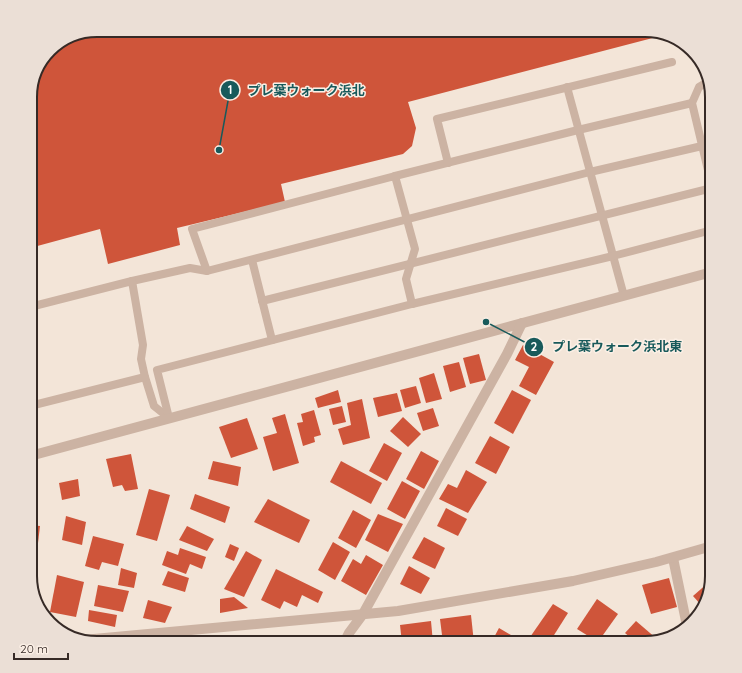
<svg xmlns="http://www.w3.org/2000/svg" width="742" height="673" font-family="Quicksand,'Noto Sans JP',sans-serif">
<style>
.building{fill:#cf553a}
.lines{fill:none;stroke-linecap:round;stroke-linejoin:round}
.service{stroke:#ccb3a3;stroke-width:8}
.minor{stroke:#ccb3a3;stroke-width:10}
.tertiary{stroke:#ccb3a3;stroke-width:10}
.rim{fill:none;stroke:#362a26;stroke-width:2}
.leader{fill:none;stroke:#185a5b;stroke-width:1.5}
.callout-dot{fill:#185a5b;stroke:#fbefe5;stroke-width:1.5}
.mark-label{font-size:12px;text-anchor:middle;font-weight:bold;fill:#fff}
.callout-label{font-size:13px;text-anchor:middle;font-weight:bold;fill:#185a5b;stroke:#fbefe5;stroke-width:3;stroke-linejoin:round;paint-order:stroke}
</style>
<rect width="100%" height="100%" fill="#f3e5d8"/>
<g class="building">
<polygon points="97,30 645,30 668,34 408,102 416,128 412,146 403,154 281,184 285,202 177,228 180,245 108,264 100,229 30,248 30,92 37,67 53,47"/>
<polygon points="523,345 554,362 536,395 519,386 529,367 515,360"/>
<polygon points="479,354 486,380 470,384 463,358"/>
<polygon points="459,362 466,387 450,392 443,366"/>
<polygon points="434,373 442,399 426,403 419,378"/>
<polygon points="416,386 421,403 405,408 400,390"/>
<polygon points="338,390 341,402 318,408 315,398"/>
<polygon points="512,390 531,400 513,434 494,423"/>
<polygon points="397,393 402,411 378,417 373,398"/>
<polygon points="362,399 370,438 343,445 338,429 351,425 347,403"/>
<polygon points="342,406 346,422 333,425 329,409"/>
<polygon points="433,408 439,426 423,431 417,413"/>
<polygon points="314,410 321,435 314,437 315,442 303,446 297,423 303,422 301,414"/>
<polygon points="285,414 299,463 273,471 263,437 277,433 272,418"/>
<polygon points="403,417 421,434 408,447 390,431"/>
<polygon points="247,418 258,449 231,458 219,427"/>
<polygon points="490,436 510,447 496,474 475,463"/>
<polygon points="384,443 402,453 387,481 369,471"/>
<polygon points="421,451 439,461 424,489 406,479"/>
<polygon points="131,454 138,489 125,491 122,485 113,487 106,459"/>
<polygon points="213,461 241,467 238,486 208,479"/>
<polygon points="341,461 382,483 371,504 330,482"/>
<polygon points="466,470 487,482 468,513 439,499 448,484 457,488"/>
<polygon points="78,479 80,496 62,500 59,483"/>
<polygon points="402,481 420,491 405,519 387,509"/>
<polygon points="149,489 170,495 157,541 136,535"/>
<polygon points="195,494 230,507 225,523 190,509"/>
<polygon points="30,498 31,498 34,509 30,510"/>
<polygon points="268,499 310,520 299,543 254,522"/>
<polygon points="446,508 467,519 458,536 437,526"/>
<polygon points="353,510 371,520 356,548 338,538"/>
<polygon points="378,514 403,524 388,552 365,540"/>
<polygon points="66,516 86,522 82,545 62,540"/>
<polygon points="30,525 40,526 33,586 30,580"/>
<polygon points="187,526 214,539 207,551 179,540"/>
<polygon points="93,536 124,544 118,566 102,562 99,570 85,566"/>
<polygon points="424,537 445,548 435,569 412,558"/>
<polygon points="333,542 350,552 335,580 318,570"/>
<polygon points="230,544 239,548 234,561 225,557"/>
<polygon points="180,548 206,557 202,569 190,564 186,574 162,565 167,551 178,555"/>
<polygon points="246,551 262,560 244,597 224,589"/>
<polygon points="366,555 383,565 366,595 341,581 353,559 361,564"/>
<polygon points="409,566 430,578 421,594 400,584"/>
<polygon points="121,568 137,573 134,588 118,585"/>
<polygon points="276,569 323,592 318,603 302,595 297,607 284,601 280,609 261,600"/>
<polygon points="168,571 189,578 185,592 162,585"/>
<polygon points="57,575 84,582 76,617 50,612"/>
<polygon points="669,578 677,607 651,614 642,585"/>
<polygon points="709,582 710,583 701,605 693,596"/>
<polygon points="98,585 129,591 123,612 94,606"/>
<polygon points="234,597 248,608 220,613 220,599"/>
<polygon points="597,599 618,614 598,642 577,629"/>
<polygon points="148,600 172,607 165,623 143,618"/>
<polygon points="553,604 568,613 549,643 533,643 528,640"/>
<polygon points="89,610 117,615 115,627 88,621"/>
<polygon points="471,615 474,643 443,643 440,619"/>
<polygon points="431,621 433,643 402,643 400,625"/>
<polygon points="636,621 657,639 655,641 637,643 625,633"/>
<polygon points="499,628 521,641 520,643 491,643"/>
<polygon points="571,635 583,643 566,643"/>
<polygon points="624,638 630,643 620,643"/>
</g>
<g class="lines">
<g class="service">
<polyline points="709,81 699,87 692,103 712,187"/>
<polyline points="567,87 624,296"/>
<polyline points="448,163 437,119 672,62"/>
<polyline points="395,176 578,130 692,103"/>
<polyline points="252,260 272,340"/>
<polyline points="132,281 190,268 207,271 590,172 702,146"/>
<polyline points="262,301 712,188"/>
<polyline points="412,304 613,256 712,230"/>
<polyline points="145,377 154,406 169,418"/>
<polyline points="30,406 145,377 141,359 143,345 132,281 30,307"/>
<polyline points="169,418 157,370 412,304 406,279 415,249 395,176 192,229 207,271"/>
</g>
<g class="minor">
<polyline points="673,558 687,626 682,630"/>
<polyline points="344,643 349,633 363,614"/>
</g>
<g class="tertiary">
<polyline points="30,456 712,272"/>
<polyline points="363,614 507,354 522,323"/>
<polyline points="83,640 398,611 573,581 656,562 712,546"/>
</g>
</g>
<path d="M0 0H742V673H0ZM97 37H645A60 60 0 0 1 705 97V576A60 60 0 0 1 645 636H97A60 60 0 0 1 37 576V97A60 60 0 0 1 97 37Z" fill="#ebdfd6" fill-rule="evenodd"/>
<path class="rim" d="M97 37H645A60 60 0 0 1 705 97V576A60 60 0 0 1 645 636H97A60 60 0 0 1 37 576V97A60 60 0 0 1 97 37Z"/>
<path class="leader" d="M219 150L230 90M486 322L534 347"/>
<g class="callout-dot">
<circle cx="219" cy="150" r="4"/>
<circle cx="486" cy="322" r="4"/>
<circle cx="230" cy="90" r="10"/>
<circle cx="534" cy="347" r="10"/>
</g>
<g class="mark-label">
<text x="230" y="94">1</text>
<text x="534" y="351">2</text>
</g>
<g class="callout-label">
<text x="306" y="95">プレ葉ウォーク浜北</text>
<text x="617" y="351">プレ葉ウォーク浜北東</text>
</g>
<path d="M14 653v6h54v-6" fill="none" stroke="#362a26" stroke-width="2"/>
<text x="20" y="653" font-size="12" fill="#362a26" stroke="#fbefe5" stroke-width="3" paint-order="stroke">20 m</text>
</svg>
